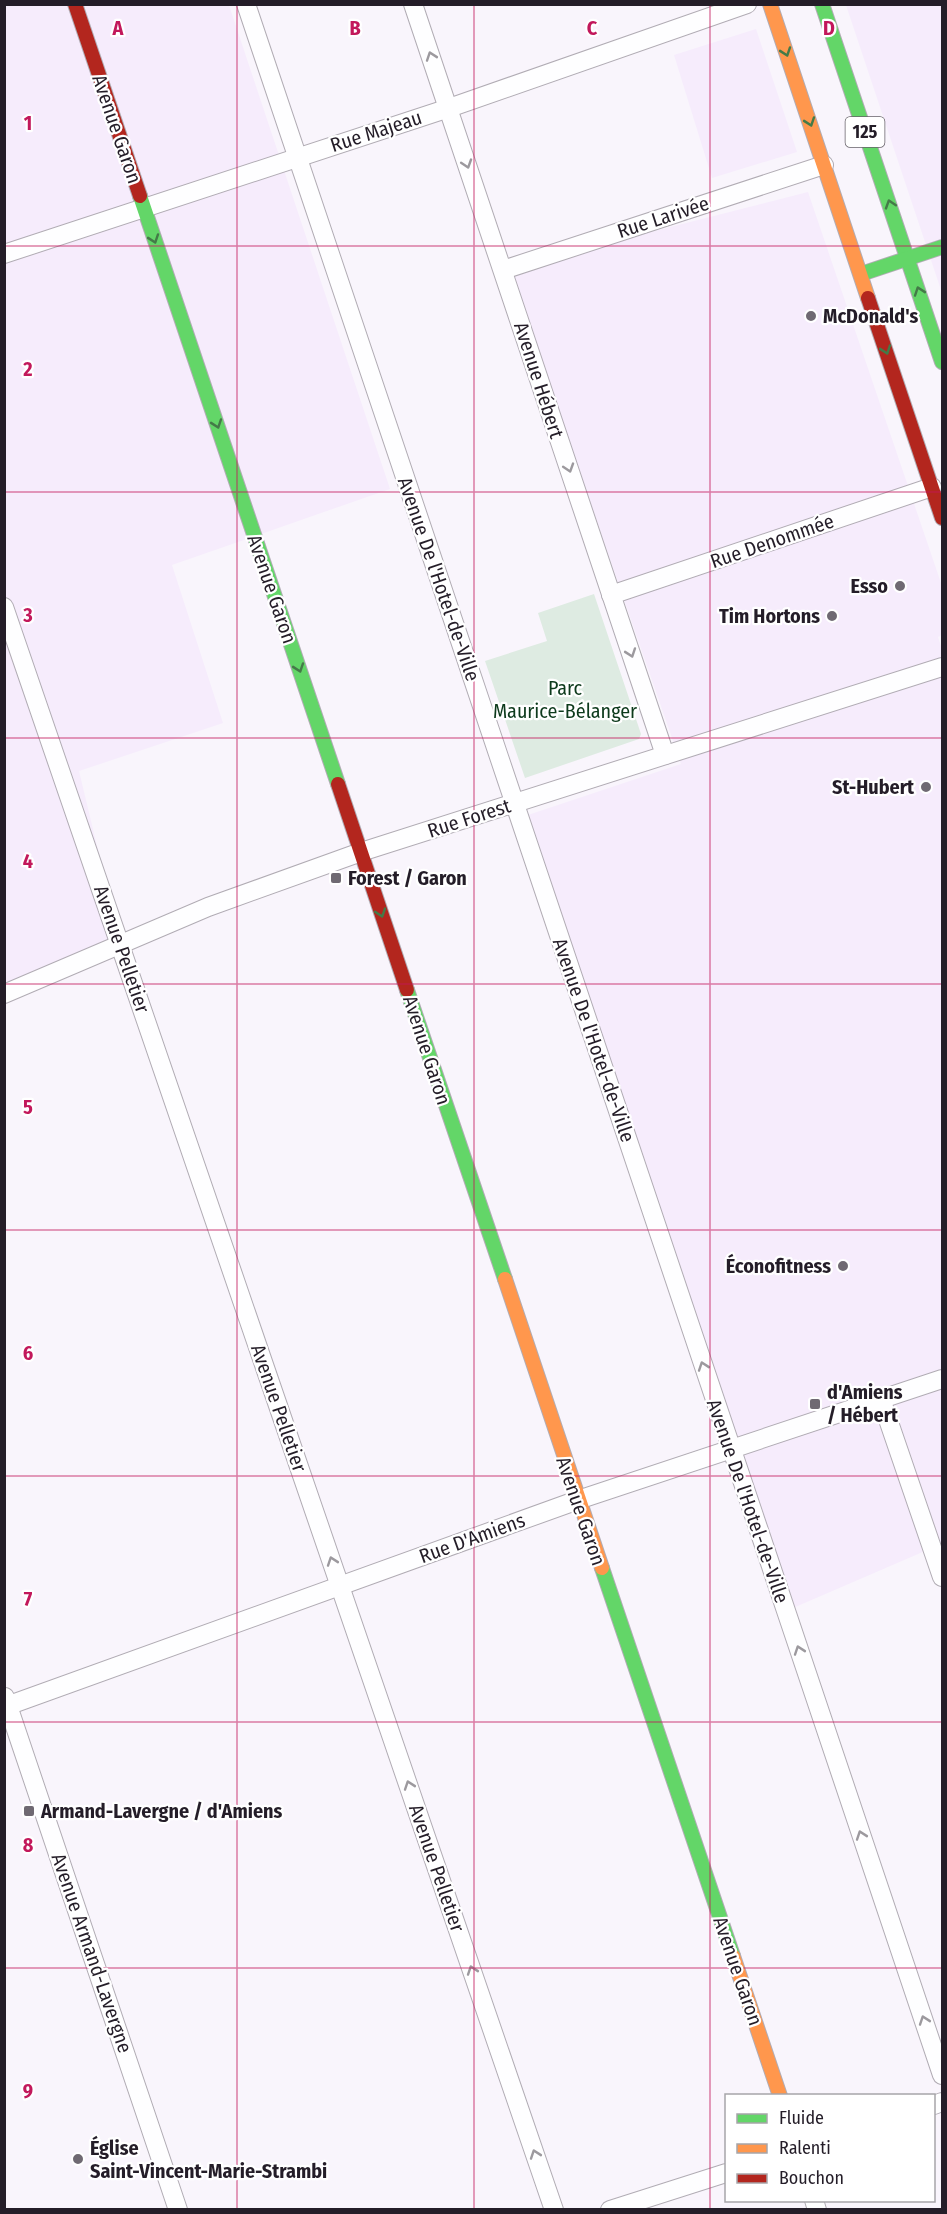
<svg xmlns="http://www.w3.org/2000/svg" width="947" height="2214" font-family="'Fira Sans Condensed',sans-serif">
<style>
.built{fill:#f6ecfc}
.green{fill:#deebe2}
.lines{fill:none;stroke-linecap:round;stroke-linejoin:round}
.street-casing{stroke:#b1acb4;stroke-width:20}
.fast-casing{stroke:#b1acb4;stroke-width:16}
.slow-casing{stroke:#b1acb4;stroke-width:16}
.jam-casing{stroke:#b1acb4;stroke-width:16}
.street{stroke:#fefeff;stroke-width:18}
.fast{stroke:#63d668;stroke-width:14}
.slow{stroke:#ff974d;stroke-width:14}
.jam{stroke:#b3261e;stroke-width:14}
.oneway{stroke:#447a48}
.oneway2{stroke:#9c999e}
.grid{fill:none;stroke:#c2185b;stroke-width:1.5;stroke-opacity:0.55}
.poi-dot{fill:#6f6972;stroke:#fff;stroke-width:2}
.labels{text-anchor:middle;dominant-baseline:central;stroke-width:4.5;stroke-linejoin:round;paint-order:stroke}
.shield{fill:#fff;stroke:#666168;stroke-width:1.5}
.shield-label{font-size:18px;font-weight:bold;fill:#241d28}
.street-label{font-size:20px;fill:#241d28;stroke:#fff}
.poi-label{font-size:20px;font-weight:bold;fill:#241d28;stroke:#fff;text-anchor:start}
.park-label{font-size:20px;fill:#0d3a1c;stroke:#fff}
.grid-label{font-size:20px;text-anchor:middle;font-weight:bold;fill:#c2185b;stroke:#fff;stroke-width:4.5;stroke-linejoin:round;paint-order:stroke}
</style>
<rect width="100%" height="100%" fill="#f9f5fc"/>
<g class="built">
<polygon points="5,5 229,5 390,489 172,565 223,723 79,771 121,946 5,994"/>
<polygon points="846,5 942,5 942,293"/>
<polygon points="756,29 797,152 712,178 674,55"/>
<polygon points="808,192 942,586 942,635 938,637 942,649 942,1569 932,1548 793,1608 528,815 681,764 509,268"/>
</g>
<polygon class="green" points="594,594 641,734 639,739 525,778 485,661 547,641 538,613"/>
<g class="lines">
<g class="street-casing">
<g id="street">
<polyline points="246,4 942,2075"/>
<polyline points="413,4 665,755"/>
<polyline points="4,254 449,108 747,4"/>
<polyline points="503,270 824,165"/>
<polyline points="611,595 932,487"/>
<polyline points="4,607 554,2210"/>
<polyline points="4,994 208,907 361,852 942,667"/>
<polyline points="881,1399 942,1577"/>
<polyline points="5,1697 178,2210"/>
<polyline points="4,1707 578,1500 942,1379"/>
<polyline points="934,2105 942,2102"/>
<polyline points="814,2200 817,2210"/>
<polyline points="610,2210 726,2173"/>
</g>
</g>
<g class="fast-casing">
<g id="fast">
<polyline points="822,4 942,362"/>
<polyline points="140,196 338,784"/>
<polyline points="861,274 942,247"/>
<polyline points="407,990 505,1279"/>
<polyline points="602,1568 733,1956"/>
</g>
</g>
<g class="slow-casing">
<g id="slow">
<polyline points="770,4 868,298"/>
<polyline points="505,1279 602,1568"/>
<polyline points="733,1956 780,2096"/>
</g>
</g>
<g class="jam-casing">
<g id="jam">
<polyline points="75,4 140,196"/>
<polyline points="868,298 942,518"/>
<polyline points="338,784 407,990"/>
</g>
</g>
<use href="#street" class="street"/>
<use href="#fast" class="fast"/>
<use href="#slow" class="slow"/>
<use href="#jam" class="jam"/>
</g>
<defs><path id="oneway-chevron" d="M-2-3.5L2.5 0L-2 3.5" fill="none" stroke-width="1.6" stroke-linecap="round" stroke-linejoin="round" transform="scale(1.5)"/></defs>
<g class="oneway">
<use href="#oneway-chevron" transform="translate(786 52) rotate(71)"/>
<use href="#oneway-chevron" transform="translate(810 122) rotate(71)"/>
<use href="#oneway-chevron" transform="translate(890 204) rotate(-108)"/>
<use href="#oneway-chevron" transform="translate(154 239) rotate(71)"/>
<use href="#oneway-chevron" transform="translate(919 291) rotate(-109)"/>
<use href="#oneway-chevron" transform="translate(886 350) rotate(71)"/>
<use href="#oneway-chevron" transform="translate(217 424) rotate(71)"/>
<use href="#oneway-chevron" transform="translate(299 668) rotate(71)"/>
<use href="#oneway-chevron" transform="translate(381 913) rotate(72)"/>
</g>
<g class="oneway2">
<use href="#oneway-chevron" transform="translate(431 56) rotate(-109)"/>
<use href="#oneway-chevron" transform="translate(467 164) rotate(72)"/>
<use href="#oneway-chevron" transform="translate(569 468) rotate(72)"/>
<use href="#oneway-chevron" transform="translate(631 653) rotate(71)"/>
<use href="#oneway-chevron" transform="translate(703 1366) rotate(-109)"/>
<use href="#oneway-chevron" transform="translate(332 1561) rotate(-109)"/>
<use href="#oneway-chevron" transform="translate(799 1650) rotate(-109)"/>
<use href="#oneway-chevron" transform="translate(409 1785) rotate(-109)"/>
<use href="#oneway-chevron" transform="translate(861 1835) rotate(-109)"/>
<use href="#oneway-chevron" transform="translate(472 1970) rotate(-109)"/>
<use href="#oneway-chevron" transform="translate(924 2020) rotate(-109)"/>
<use href="#oneway-chevron" transform="translate(535 2154) rotate(-109)"/>
</g>
<path class="grid" d="M237,4V2210M474,4V2210M710,4V2210M4,246H942M4,492H942M4,738H942M4,984H942M4,1230H942M4,1476H942M4,1722H942M4,1968H942"/>
<g class="poi-dot">
<circle cx="811" cy="316" r="6"/>
<circle cx="900" cy="586" r="6"/>
<circle cx="832" cy="616" r="6"/>
<circle cx="926" cy="787" r="6"/>
<rect x="330" y="872" width="12" height="12" rx="3"/>
<circle cx="843" cy="1266" r="6"/>
<rect x="809" y="1398" width="12" height="12" rx="3"/>
<rect x="23" y="1805" width="12" height="12" rx="3"/>
<circle cx="78" cy="2159" r="6"/>
</g>
<g class="labels">
<rect class="shield" x="845.5" y="117" width="39" height="30" rx="4.5"/>
<g class="shield-label">
<text x="865" y="132">125</text>
</g>
<g class="street-label">
<text transform="translate(117 129) rotate(71)">Avenue Garon</text>
<text transform="translate(376 131) rotate(-18)">Rue Majeau</text>
<text transform="translate(663 217) rotate(-18)">Rue Larivée</text>
<text transform="translate(539 380) rotate(72)">Avenue Hébert</text>
<text transform="translate(772 541) rotate(-19)">Rue Denommée</text>
<text transform="translate(439 579) rotate(71)">Avenue De l'Hotel-de-Ville</text>
<text transform="translate(272 589) rotate(71)">Avenue Garon</text>
<text transform="translate(469 818) rotate(-18)">Rue Forest</text>
<text transform="translate(122 949) rotate(71)">Avenue Pelletier</text>
<text transform="translate(594 1040) rotate(71)">Avenue De l'Hotel-de-Ville</text>
<text transform="translate(427 1050) rotate(72)">Avenue Garon</text>
<text transform="translate(279 1408) rotate(71)">Avenue Pelletier</text>
<text transform="translate(748 1501) rotate(71)">Avenue De l'Hotel-de-Ville</text>
<text transform="translate(581 1511) rotate(71)">Avenue Garon</text>
<text transform="translate(472 1538) rotate(-20)">Rue D'Amiens</text>
<text transform="translate(437 1868) rotate(71)">Avenue Pelletier</text>
<text transform="translate(92 1953) rotate(71)">Avenue Armand-Lavergne</text>
<text transform="translate(738 1971) rotate(71)">Avenue Garon</text>
</g>
<g class="poi-label">
<text x="823" y="316">McDonald's</text>
<text x="888" y="586" text-anchor="end">Esso</text>
<text x="820" y="616" text-anchor="end">Tim Hortons</text>
<text x="914" y="787" text-anchor="end">St-Hubert</text>
<text x="348" y="878">Forest / Garon</text>
<text x="831" y="1266" text-anchor="end">Éconofitness</text>
<text x="827" y="1392">d'Amiens<tspan x="827" dy="23">/ Hébert</tspan></text>
<text x="41" y="1811">Armand-Lavergne / d'Amiens</text>
<text x="90" y="2148">Église<tspan x="90" dy="23">Saint-Vincent-Marie-Strambi</tspan></text>
</g>
<g class="park-label">
<text x="565" y="688">Parc<tspan x="565" dy="23">Maurice-Bélanger</tspan></text>
</g>
</g>
<g class="grid-label">
<text x="118" y="35">A</text>
<text x="355" y="35">B</text>
<text x="592" y="35">C</text>
<text x="829" y="35">D</text>
<text x="28" y="130">1</text>
<text x="28" y="376">2</text>
<text x="28" y="622">3</text>
<text x="28" y="868">4</text>
<text x="28" y="1114">5</text>
<text x="28" y="1360">6</text>
<text x="28" y="1606">7</text>
<text x="28" y="1852">8</text>
<text x="28" y="2098">9</text>
</g>
<rect width="947" height="2214" fill="none" stroke="#241d28" stroke-width="12"/>
<rect x="725" y="2094" width="210" height="108" fill="#ffffff" stroke="#a7a5a9" stroke-width="1.5"/>
<rect x="737" y="2114" width="30" height="9" fill="#63d668" stroke="#a7a5a9" stroke-width="1.5"/>
<text x="779" y="2124" font-size="18" fill="#241d28">Fluide</text>
<rect x="737" y="2144" width="30" height="9" fill="#ff974d" stroke="#a7a5a9" stroke-width="1.5"/>
<text x="779" y="2154" font-size="18" fill="#241d28">Ralenti</text>
<rect x="737" y="2174" width="30" height="9" fill="#b3261e" stroke="#a7a5a9" stroke-width="1.5"/>
<text x="779" y="2184" font-size="18" fill="#241d28">Bouchon</text>
</svg>
